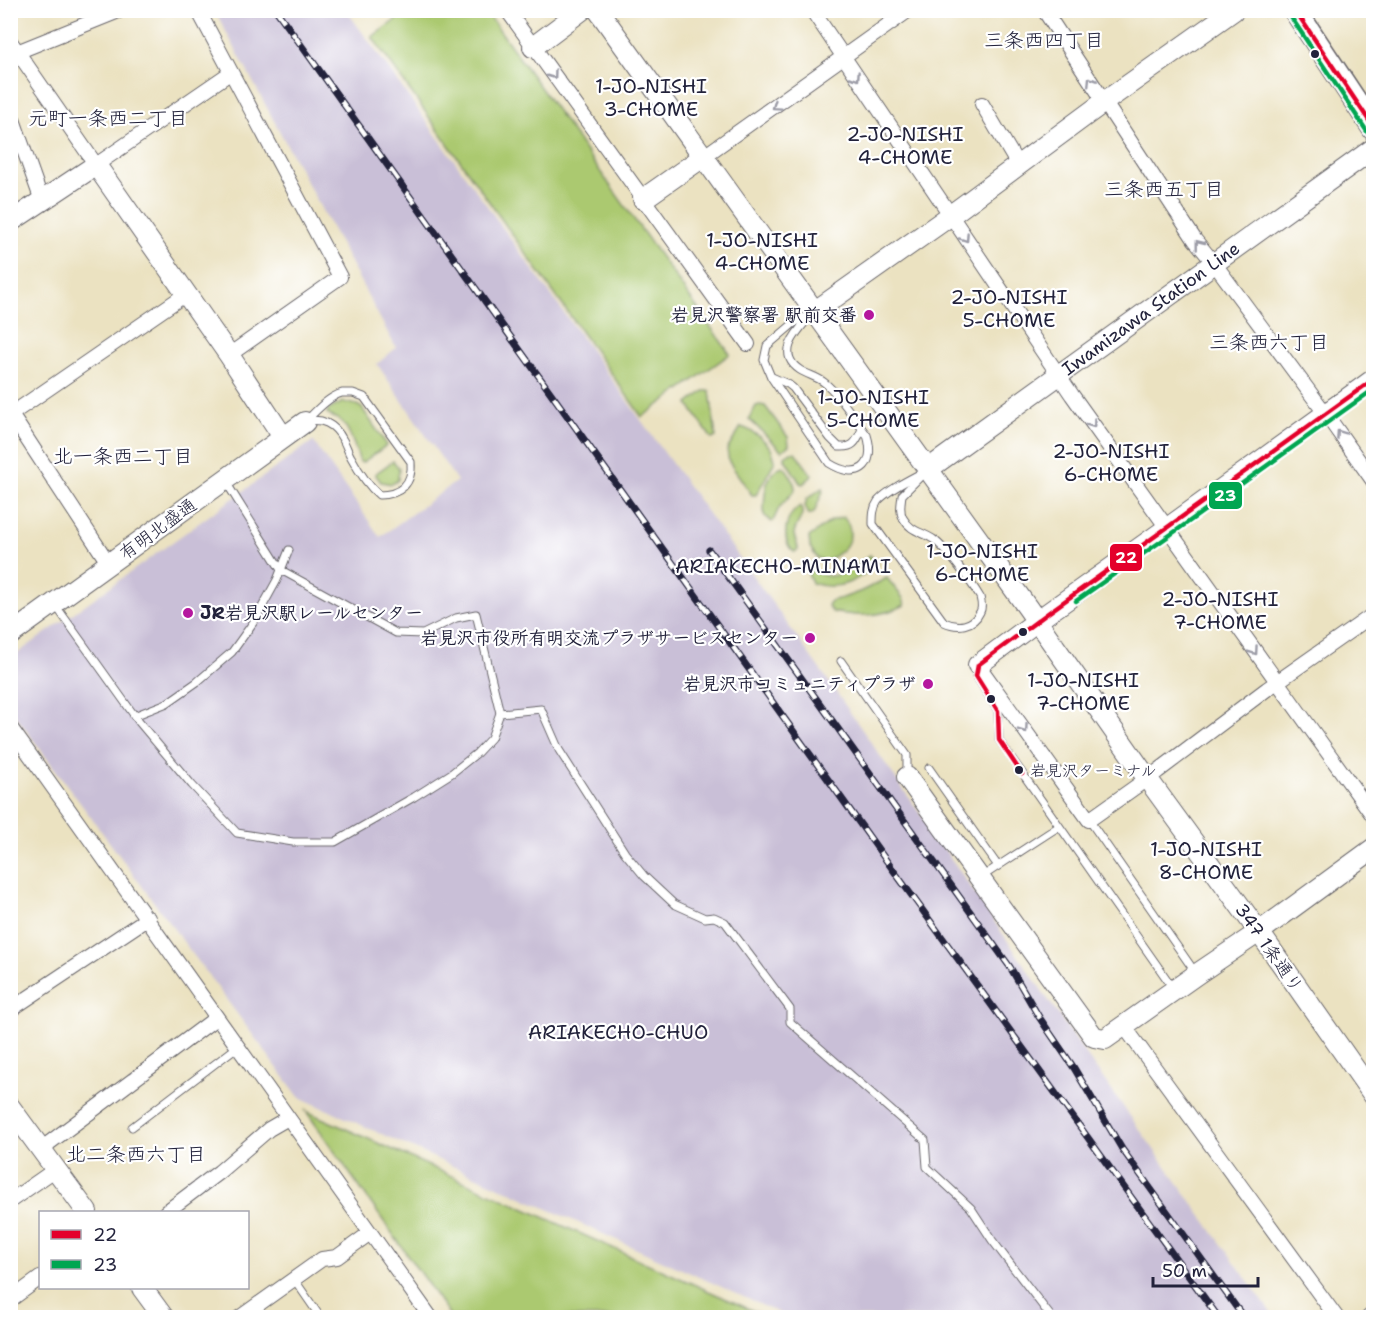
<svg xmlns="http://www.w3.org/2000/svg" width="1384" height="1328" font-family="'Shantell Sans','Klee One',sans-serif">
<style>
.industrial{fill:#c9bfd7}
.green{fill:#abc970;stroke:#667656;stroke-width:1.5}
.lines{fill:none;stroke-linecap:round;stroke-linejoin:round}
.lane-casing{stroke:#68656a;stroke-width:9}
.street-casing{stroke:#68656a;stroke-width:16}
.secondary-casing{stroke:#68656a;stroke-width:22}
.primary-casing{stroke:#68656a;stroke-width:25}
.lane{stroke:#fff;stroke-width:7}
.street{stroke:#fff;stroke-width:14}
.secondary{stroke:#fff;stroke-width:20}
.primary{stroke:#fff;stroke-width:22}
.rail-casing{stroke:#22223b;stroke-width:7}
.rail{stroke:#fff;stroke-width:4.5;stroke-dasharray:14;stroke-linecap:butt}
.bus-1-casing{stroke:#fff;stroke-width:9}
.bus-2-casing{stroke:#fff;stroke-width:9}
.bus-1{stroke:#e4002b;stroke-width:4.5}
.bus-2{stroke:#00a651;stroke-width:4.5}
.oneway{stroke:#9c9ca7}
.bus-dot{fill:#22223b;stroke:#fff;stroke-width:2}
.poi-dot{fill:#b5179e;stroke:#fff;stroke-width:2}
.labels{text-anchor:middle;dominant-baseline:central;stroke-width:4.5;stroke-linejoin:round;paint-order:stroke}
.bus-label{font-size:16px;fill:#22223b;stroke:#fff;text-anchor:start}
.street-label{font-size:18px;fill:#22223b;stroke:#fff}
.poi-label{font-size:18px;font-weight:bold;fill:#22223b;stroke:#fff;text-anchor:end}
.neighbourhood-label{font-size:20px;fill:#22223b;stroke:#fff}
.line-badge{stroke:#fff;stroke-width:2}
.badge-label{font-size:16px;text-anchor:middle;font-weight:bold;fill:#fff}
</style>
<rect width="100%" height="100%" fill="#fff"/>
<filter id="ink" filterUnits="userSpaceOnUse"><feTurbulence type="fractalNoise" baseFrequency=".0167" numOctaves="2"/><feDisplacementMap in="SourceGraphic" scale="12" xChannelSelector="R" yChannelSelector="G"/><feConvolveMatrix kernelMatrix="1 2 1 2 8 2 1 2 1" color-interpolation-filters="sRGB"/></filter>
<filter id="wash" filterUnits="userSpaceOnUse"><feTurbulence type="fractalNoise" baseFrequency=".008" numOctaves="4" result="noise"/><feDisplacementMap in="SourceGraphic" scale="24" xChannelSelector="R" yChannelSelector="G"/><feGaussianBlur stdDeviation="1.35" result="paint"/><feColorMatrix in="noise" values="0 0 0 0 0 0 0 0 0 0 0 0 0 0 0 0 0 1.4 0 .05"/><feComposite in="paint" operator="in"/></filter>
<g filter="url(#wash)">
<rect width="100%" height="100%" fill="#ebe2c1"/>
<polygon class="industrial" points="215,11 347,11 832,686 1087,1056 1274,1317 788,1317 299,1097 11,710 11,658 313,441 380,537 457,481 377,364 396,348"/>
<g class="green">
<polygon points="410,10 486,11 730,354 642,417 372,37"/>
<polygon points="704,391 710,391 716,437 712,439 688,404"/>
<path d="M343,402L357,405L362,408L387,445L362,463L360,462C356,451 351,433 344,424C339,418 332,418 327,413L328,410Z"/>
<polygon points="760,405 765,406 788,437 789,445 782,451 749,419 756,406"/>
<path d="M741,427C751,429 768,442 772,451C773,454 774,457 775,461L756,495H752L729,462L727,450Z"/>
<polygon points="791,452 795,452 812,475 811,477 803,484 800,483 785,459 785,456"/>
<polygon points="393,461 399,468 398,480 392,484 381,482 375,474"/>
<path d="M783,466C789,471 795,482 795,490L779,508L773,521L771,522L764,515C764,498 764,472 783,466Z"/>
<polygon points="822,488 823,491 814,513 809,515 805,506 807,499"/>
<path d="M800,506C807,517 794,523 794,535C795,540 798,544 798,550L794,552C780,540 785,516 800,506Z"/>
<path d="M843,517C849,523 850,527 850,535C848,549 838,553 827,561L817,558L810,547L809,537L831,521Z"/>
<path d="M870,555L877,564C857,581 840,592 812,583L809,577L808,572L814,570C817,572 823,575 827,576C842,577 859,564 870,555Z"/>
<path d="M887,578L903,598L905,605C881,617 858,617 832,612L828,606L830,601C852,597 868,588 887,578Z"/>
<polygon points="306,1111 767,1317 451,1317"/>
</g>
</g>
<g filter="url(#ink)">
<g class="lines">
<g class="lane-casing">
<g id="lane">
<path d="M814,312C801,328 773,352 800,370C808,375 818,377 825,383C841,396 854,419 867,435C877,467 857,481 829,463L771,377L764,360L767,346L794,323Z"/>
<path d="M772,377L788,384L793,388L830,438L839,447C854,448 856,442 862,429"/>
<path d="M353,393L364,397L411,462C413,484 400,495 379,495C367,485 358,470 351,457C348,452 346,445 343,440C335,424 321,417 305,422C315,412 328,397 342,393C346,393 349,393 353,393Z"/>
<path d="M927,470L902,495C901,503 899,511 903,518C911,532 921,531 933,539C947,549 971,582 980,597C981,602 983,607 980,612C973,627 957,628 944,622L873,524C873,516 873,508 878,501C889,489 912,478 927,470Z"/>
<polyline points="226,482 281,570 396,633 423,634 456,618 476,614 500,713"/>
<polyline points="56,606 139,722 192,785 237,833 293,842 335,842 414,797 452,773 477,753 491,738 500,713 541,709 559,750 625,853 644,876 674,904 705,918 714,917 725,922 790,1009 790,1022 925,1140 927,1167 971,1208 992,1240 1052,1318"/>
<polyline points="841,661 907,755 907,775"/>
<polyline points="978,668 976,676 998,711 999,740 1173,988"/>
<polyline points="134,716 167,703 197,682 232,652 255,620 277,580 289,550"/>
<polyline points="929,768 998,866 1058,827"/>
<polyline points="1089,820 1195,972"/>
<polyline points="980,878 998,866"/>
<polyline points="132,1127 237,1047"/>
<polyline points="294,1279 321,1318"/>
</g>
</g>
<g class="street-casing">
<g id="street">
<polyline points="198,10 340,277 229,355"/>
<polyline points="507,10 748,344"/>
<polyline points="812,10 1072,395 1374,817"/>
<polyline points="1044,10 1195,240 1214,263 1325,413 1374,482"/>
<polyline points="10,41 96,165 230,73"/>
<polyline points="12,54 121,10"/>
<polyline points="982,104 1018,165"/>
<polyline points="10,111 42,201"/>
<polyline points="703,157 909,10"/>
<polyline points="10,413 109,564"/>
<polyline points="10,415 186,294"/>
<polyline points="978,665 1089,820 1158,771 1267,689 1374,614"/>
<path d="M10,727C151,923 290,1122 431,1318"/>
<polyline points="10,1010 148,918"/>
<polyline points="1124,1026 1337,1318"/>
<polyline points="41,1149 216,1018"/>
<polyline points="10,1201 56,1169"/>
<polyline points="166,1212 219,1172 269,1129 288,1118"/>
<polyline points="10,1300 40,1278"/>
<polyline points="239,1318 322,1259 337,1257 370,1233"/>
<polyline points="1368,1318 1374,1313"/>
</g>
</g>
<g class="secondary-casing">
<g id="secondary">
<polyline points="598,10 1027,607 1147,778 1259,932 1374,1096"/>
<polyline points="533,47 582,10"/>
<polyline points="643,199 703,157"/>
<polyline points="10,222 96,165 229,355 283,437"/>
<polyline points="814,312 940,223 1104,102 1234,10"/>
<path id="s1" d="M927,470L1374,148"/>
<polyline points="10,635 305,422"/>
<polyline points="978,665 1048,613 1176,522 1374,379"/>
<polyline points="907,777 1094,1037 1105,1039 1197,974 1259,932 1374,848"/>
<polyline points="10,1107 87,1212"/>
<polyline points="142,1288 164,1318"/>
</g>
</g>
<g class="primary-casing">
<polyline id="primary" points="1295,10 1374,129"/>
</g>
<use href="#lane" class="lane"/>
<use href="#street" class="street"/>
<use href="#secondary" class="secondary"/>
<use href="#primary" class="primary"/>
<g class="rail-casing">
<g id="rail">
<polyline points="276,10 883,856 1219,1318"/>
<polyline points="709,550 1010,967 1039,1017 1074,1068 1122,1149 1244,1318"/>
</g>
</g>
<use href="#rail" class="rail"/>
<g class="bus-1-casing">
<g id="bus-1">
<polyline points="1295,10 1374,128"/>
<polyline points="1022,774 999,740 998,711 976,676 978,665 1048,613 1374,379"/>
</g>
</g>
<g class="bus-2-casing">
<g id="bus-2">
<polyline points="1289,14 1368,133"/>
<polyline points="1076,601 1180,528 1374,389"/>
</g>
</g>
<use href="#bus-1" class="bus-1"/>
<use href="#bus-2" class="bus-2"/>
</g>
<defs><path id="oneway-chevron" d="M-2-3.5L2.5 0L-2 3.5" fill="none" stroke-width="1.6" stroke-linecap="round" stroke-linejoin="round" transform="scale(1.5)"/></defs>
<g class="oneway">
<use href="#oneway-chevron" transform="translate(553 75) rotate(54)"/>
<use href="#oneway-chevron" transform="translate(856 77) rotate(56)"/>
<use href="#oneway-chevron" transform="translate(1091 81) rotate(-123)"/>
<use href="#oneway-chevron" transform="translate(776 106) rotate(145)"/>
<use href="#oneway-chevron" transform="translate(965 238) rotate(56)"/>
<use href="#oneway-chevron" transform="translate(1199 244) rotate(-128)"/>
<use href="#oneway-chevron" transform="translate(1092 424) rotate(54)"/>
<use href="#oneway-chevron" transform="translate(1340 434) rotate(-125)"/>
<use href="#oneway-chevron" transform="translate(1254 651) rotate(55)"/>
<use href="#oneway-chevron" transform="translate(1024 729) rotate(55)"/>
</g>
</g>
<g class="bus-dot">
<circle cx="1315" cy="54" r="5"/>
<circle cx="1023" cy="632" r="5"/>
<circle cx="991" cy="699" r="5"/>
<circle cx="1019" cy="770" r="5"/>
</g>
<g class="poi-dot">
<circle cx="869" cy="315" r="6"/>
<circle cx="188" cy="613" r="6"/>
<circle cx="810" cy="638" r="6"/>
<circle cx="928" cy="684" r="6"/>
</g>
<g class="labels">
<g class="bus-label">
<text x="1030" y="770">岩見沢ターミナル</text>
</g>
<g class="street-label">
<text stroke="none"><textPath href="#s1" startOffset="276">Iwamizawa Station Line</textPath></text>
<text transform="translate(158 529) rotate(-36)">有明北盛通</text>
<text transform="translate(1269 948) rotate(55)">347 1条通り</text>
</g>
<g class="poi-label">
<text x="857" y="315">岩見沢警察署 駅前交番</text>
<text x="200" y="613" text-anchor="start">JR岩見沢駅レールセンター</text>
<text x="798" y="638">岩見沢市役所有明交流プラザサービスセンター</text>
<text x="916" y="684">岩見沢市コミュニティプラザ</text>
</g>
<g class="neighbourhood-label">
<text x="1044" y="40">三条西四丁目</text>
<text x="651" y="86">1-JO-NISHI<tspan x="651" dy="23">3-CHOME</tspan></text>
<text x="108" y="118">元町一条西二丁目</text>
<text x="905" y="134">2-JO-NISHI<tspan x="905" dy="23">4-CHOME</tspan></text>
<text x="1164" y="189">三条西五丁目</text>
<text x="762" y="240">1-JO-NISHI<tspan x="762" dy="23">4-CHOME</tspan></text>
<text x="1009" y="297">2-JO-NISHI<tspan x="1009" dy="23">5-CHOME</tspan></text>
<text x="1269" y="342">三条西六丁目</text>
<text x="873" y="397">1-JO-NISHI<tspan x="873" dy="23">5-CHOME</tspan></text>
<text x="1111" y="451">2-JO-NISHI<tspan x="1111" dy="23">6-CHOME</tspan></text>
<text x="123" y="456">北一条西二丁目</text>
<text x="982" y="551">1-JO-NISHI<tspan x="982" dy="23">6-CHOME</tspan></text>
<text x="783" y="566">ARIAKECHO-MINAMI</text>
<text x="1220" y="599">2-JO-NISHI<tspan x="1220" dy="23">7-CHOME</tspan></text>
<text x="1083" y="680">1-JO-NISHI<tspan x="1083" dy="23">7-CHOME</tspan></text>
<text x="1206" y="849">1-JO-NISHI<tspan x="1206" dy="23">8-CHOME</tspan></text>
<text x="618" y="1032">ARIAKECHO-CHUO</text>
<text x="136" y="1154">北二条西六丁目</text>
</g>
</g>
<g class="line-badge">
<rect x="1208" y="481" width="35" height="29" rx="6" fill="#00a651"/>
<rect x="1109" y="543" width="34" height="29" rx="6" fill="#e4002b"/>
</g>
<g class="badge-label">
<text x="1225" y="501">23</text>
<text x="1126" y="563">22</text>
</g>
<rect width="1384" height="1328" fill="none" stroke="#fff" stroke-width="36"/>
<rect x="39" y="1211" width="210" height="78" fill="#ffffff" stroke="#a7a7b1" stroke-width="1.5"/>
<rect x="51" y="1230" width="30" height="9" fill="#e4002b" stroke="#a7a7b1" stroke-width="1.5"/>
<text x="93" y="1241" font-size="18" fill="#22223b">22</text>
<rect x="51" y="1260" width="30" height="9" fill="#00a651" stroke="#a7a7b1" stroke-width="1.5"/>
<text x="93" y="1271" font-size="18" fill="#22223b">23</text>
<path d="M1153 1277v9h105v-9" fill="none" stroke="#22223b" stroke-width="3"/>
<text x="1162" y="1277" font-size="18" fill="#22223b" stroke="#ffffff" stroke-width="4.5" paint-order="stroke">50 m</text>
</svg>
